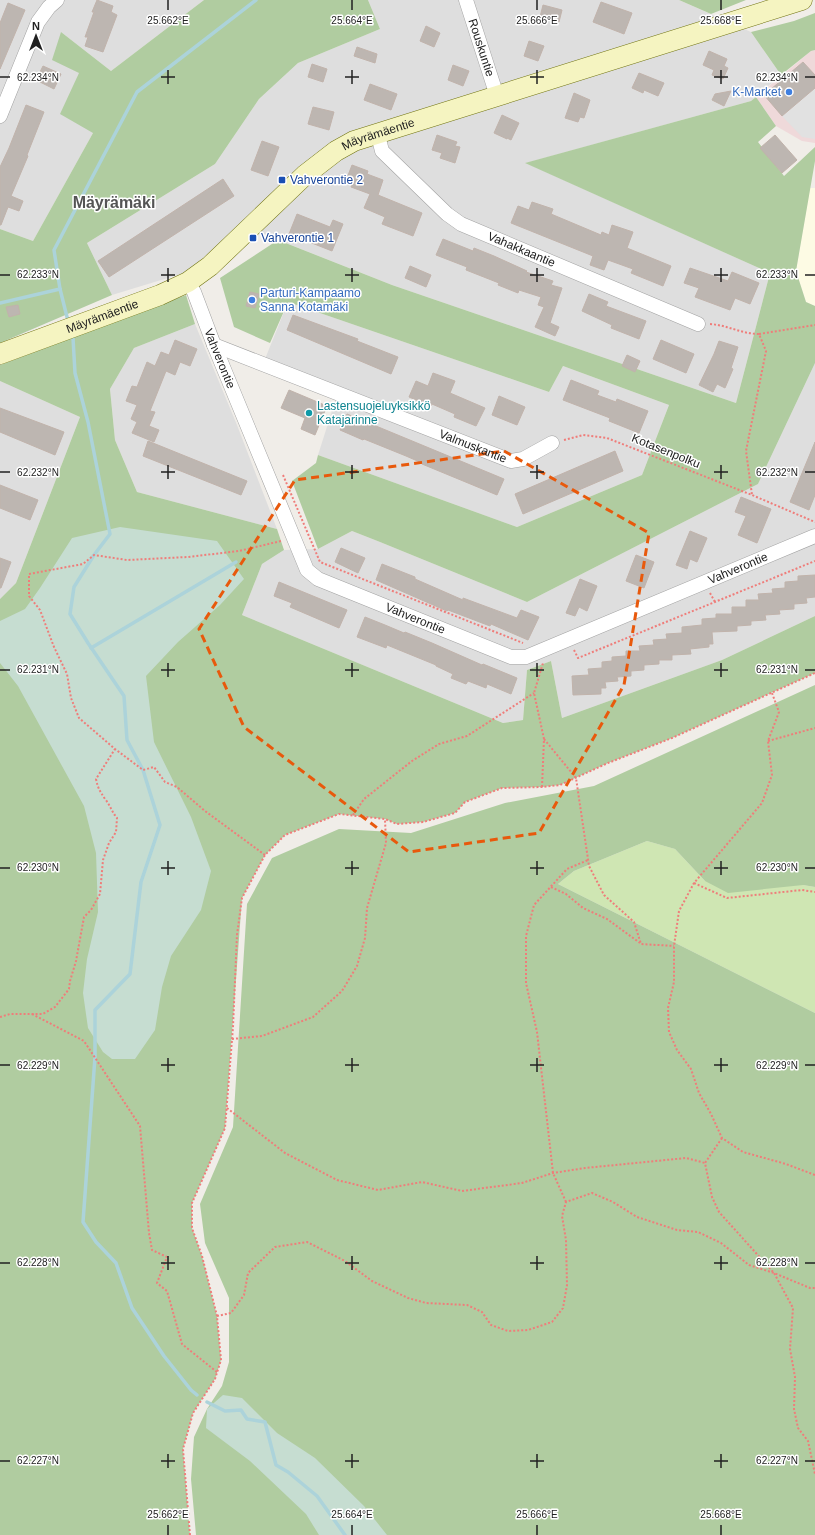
<svg xmlns="http://www.w3.org/2000/svg" width="815" height="1535" font-family="Helvetica,sans-serif">
<style>
.residential{fill:#dedede}
.commercial{fill:#efd9da}
.education{fill:#fdfbe4}
.grass{fill:#cfe6b3}
.forest{fill:#b0cca0}
.wetland{fill:#c6ddd1}
.parking{fill:#e1e1e1}
.lines{fill:none;stroke-linecap:round;stroke-linejoin:round}
.stream{stroke:#acd3da;stroke-width:3.5}
.building{fill:#bdb6b1;stroke:#c1b3ab}
.street-casing{stroke:#a2a2a2;stroke-width:15}
.secondary-casing{stroke:#6e710e;stroke-width:21}
.path{stroke:#ef7d7a;stroke-width:2;stroke-dasharray:2 2;stroke-linecap:butt}
.street{stroke:#fff;stroke-width:14}
.secondary{stroke:#f5f4c1;stroke-width:20}
.marked{fill:none;stroke:#e8590c;stroke-width:3;stroke-dasharray:8 5;stroke-linejoin:round}
.ticks{fill:none;stroke:#212121;stroke-width:1.5}
.shop-dot{fill:#3f7fe0;stroke:#fff;stroke-width:1.5}
.transit-dot{fill:#1a4fb4;stroke:#fff;stroke-width:1.5}
.culture-dot{fill:#0f9aa8;stroke:#fff;stroke-width:1.5}
.labels{text-anchor:middle;dominant-baseline:central;stroke-width:3;stroke-linejoin:round;paint-order:stroke}
.street-label{font-size:12px;fill:#212121;stroke:#fff}
.shop-label{font-size:12px;fill:#366cbe;stroke:#fff;text-anchor:end}
.transit-label{font-size:12px;fill:#164399;stroke:#fff;text-anchor:start}
.culture-label{font-size:12px;fill:#0d838f;stroke:#fff;text-anchor:start}
.district-label{font-size:16px;font-weight:bold;fill:#545454;stroke:#fff}
.ticks-label{font-size:10px;text-anchor:middle;fill:#212121;stroke:#fff;stroke-width:3;stroke-linejoin:round;paint-order:stroke}
</style>
<rect width="100%" height="100%" fill="#f0ede8"/>
<g class="residential">
<polygon points="0,0 204,0 111,71 61,32 79,73 93,133 33,241 0,229"/>
<polygon points="368,0 679,0 751,32 781,75 751,101 526,163 770,273 736,403 392,285 243,226 184,273 112,295 87,243 215,164 259,99 298,63 380,29"/>
<polygon points="288,302 549,392 563,366 669,405 642,475 517,527 318,455 339,389 265,359"/>
<polygon points="195,324 237,425 277,529 137,492 115,440 110,389 134,348"/>
<polygon points="815,363 815,616 722,660 562,718 551,661 527,670 523,720 503,723 242,615 262,564 284,550 318,549 352,531 380,542 527,602 758,484"/>
<polygon points="0,381 80,417 16,583 0,599"/>
</g>
<polygon class="commercial" points="815,50 815,143 802,141 776,126 756,97 811,51"/>
<polygon class="education" points="810,188 815,188 815,306 806,302 796,271"/>
<polygon class="grass" points="647,841 675,849 705,881 803,885 815,887 815,1013 558,884 574,871"/>
<g class="forest">
<polygon points="204,0 368,0 380,29 298,63 259,99 215,164 87,243 112,295 0,343 0,229 33,241 93,133 60,114 79,73 52,60 61,32 111,71"/>
<polygon points="679,0 746,0 711,14"/>
<polygon points="815,13 815,50 811,51 781,75 751,32 794,21"/>
<polygon points="756,97 776,126 758,142 784,176 815,147 815,161 796,271 806,302 815,306 815,363 758,484 527,602 380,542 352,531 318,549 292,481 316,463 318,455 517,527 642,475 669,405 563,366 549,392 288,302 270,343 234,327 220,278 278,240 392,285 736,403 770,273 525,163 751,101"/>
<polygon points="186,295 195,324 134,348 110,389 115,440 137,492 277,529 284,550 262,564 242,615 503,723 523,720 527,670 551,661 562,718 722,660 815,616 815,673 672,738 608,763 560,785 542,787 502,788 465,802 455,813 423,822 397,824 385,819 339,814 285,835 265,855 242,898 225,1128 192,1203 192,1228 202,1256 217,1316 221,1360 215,1379 193,1413 183,1449 190,1535 0,1535 0,599 16,583 80,417 0,381 0,365"/>
<polygon points="815,685 815,887 803,885 728,893 705,881 675,849 647,841 574,871 558,884 815,1013 815,1535 196,1535 191,1479 194,1437 207,1409 222,1386 229,1362 229,1298 205,1243 200,1204 233,1127 247,904 272,858 339,829 411,833 505,803 594,786"/>
</g>
<g class="wetland">
<polygon points="120,527 217,541 244,579 220,605 178,642 146,676 154,742 191,817 211,871 201,910 171,956 162,987 155,1030 135,1059 112,1059 103,1052 88,1028 83,993 87,959 98,912 96,853 84,806 18,686 0,663 0,621 25,609 40,588 72,538"/>
<polygon points="223,1395 242,1398 277,1433 315,1458 364,1506 387,1535 319,1535 306,1514 250,1461 206,1428 207,1409"/>
</g>
<polygon class="parking" points="815,88 815,139 802,137 782,116"/>
<g class="lines">
<g class="stream">
<polyline points="0,303 60,289"/>
<polyline points="67,317 60,289 54,250 137,92 256,0"/>
<polyline points="73,338 75,373 88,422 110,534 94,555 74,587 70,614 88,643 124,696 127,740 143,770 160,825 141,882 130,974 95,1010 95,1057 83,1222 96,1242 116,1263 132,1308 164,1356 191,1390 197,1395"/>
<polyline points="91,648 236,562"/>
<polyline points="207,1402 225,1411 241,1410 247,1419 265,1422 276,1465 288,1472 317,1496 345,1535"/>
</g>
</g>
<g class="building">
<polygon points="97,0 113,6 111,12 117,15 103,52 85,46 88,37 85,37 94,12 92,12"/>
<polygon points="601,2 632,13 624,34 593,22"/>
<polygon points="8,3 25,10 0,69 0,23"/>
<polygon points="543,5 562,10 559,22 540,17"/>
<polygon points="426,26 440,33 434,47 420,41"/>
<polygon points="529,41 544,46 538,61 524,56"/>
<polygon points="357,47 377,54 375,63 354,56"/>
<polygon points="709,51 727,59 724,66 728,68 723,79 712,75 714,70 703,65"/>
<polygon points="803,62 815,75 815,88 782,116 764,95"/>
<polygon points="312,64 327,69 323,82 308,77"/>
<polygon points="453,65 469,71 463,86 448,80"/>
<polygon points="43,66 61,74 54,89 36,80"/>
<polygon points="639,73 664,83 658,96 644,90 643,93 632,88"/>
<polygon points="370,84 397,94 391,110 364,100"/>
<polygon points="731,91 724,106 712,100 715,94"/>
<polygon points="574,93 590,100 584,118 580,117 578,122 565,118"/>
<polygon points="26,105 44,112 27,155 28,156 11,196 23,201 19,211 8,207 1,225 0,225 0,167 9,148"/>
<polygon points="313,107 334,112 329,130 308,124"/>
<polygon points="502,115 519,123 511,140 507,138 507,139 494,133"/>
<polygon points="437,135 457,142 455,146 460,147 455,163 440,158 442,153 432,150"/>
<polygon points="775,135 797,160 782,173 760,148"/>
<polygon points="262,141 279,147 268,176 251,170"/>
<polygon points="352,165 368,171 367,174 383,180 378,195 422,213 413,236 382,224 385,217 364,208 370,194 351,187 354,180 347,178"/>
<polygon points="223,179 234,196 109,277 98,261"/>
<polygon points="532,202 553,209 551,214 601,235 602,232 609,235 612,225 633,232 627,248 671,266 663,286 631,273 633,269 608,260 604,270 590,265 593,256 511,223 518,206 529,210"/>
<polygon points="297,214 330,227 333,220 343,224 332,251 289,234"/>
<polygon points="443,239 473,251 474,248 494,256 527,271 526,272 553,281 551,285 562,288 550,323 559,327 555,336 535,327 544,307 538,305 541,297 519,290 518,293 498,285 499,283 466,270 467,267 436,255"/>
<polygon points="410,266 431,275 426,287 405,278"/>
<polygon points="690,268 728,281 732,272 759,283 750,304 735,298 730,310 695,297 699,288 684,283"/>
<polygon points="250,292 259,294 255,308 246,306"/>
<polygon points="589,294 608,302 606,306 646,321 639,339 611,328 612,325 582,311"/>
<polygon points="18,305 20,314 9,317 6,307"/>
<polygon points="293,315 358,339 357,341 398,357 391,374 287,330"/>
<polygon points="175,340 197,349 190,366 180,362 175,375 166,371 150,411 155,412 149,426 159,430 154,442 132,433 137,422 131,419 137,405 126,401 132,386 137,387 147,362 155,366 161,352 169,355"/>
<polygon points="661,340 694,354 686,373 653,359"/>
<polygon points="719,341 738,347 731,368 733,369 725,388 717,384 713,392 699,385 714,354"/>
<polygon points="627,355 640,361 635,372 622,366"/>
<polygon points="433,373 455,381 450,393 485,408 476,426 454,417 455,414 432,404 431,406 409,397 416,381 428,386"/>
<polygon points="571,380 599,391 597,395 616,402 617,399 648,411 639,433 609,421 610,418 563,400"/>
<polygon points="289,390 327,406 315,435 301,429 305,418 281,408"/>
<polygon points="499,396 525,407 517,425 492,415"/>
<polygon points="0,408 64,432 55,455 0,432"/>
<polygon points="347,414 504,479 497,495 422,464 422,463 406,456 364,439 363,440 340,430"/>
<polygon points="148,441 247,481 241,495 143,456"/>
<polygon points="815,442 815,495 809,510 790,502"/>
<polygon points="615,451 623,471 523,514 515,494"/>
<polygon points="0,485 38,500 30,520 0,508"/>
<polygon points="741,497 771,509 757,543 738,535 746,516 735,512"/>
<polygon points="690,531 707,538 697,562 690,559 687,569 676,565"/>
<polygon points="341,548 365,558 358,573 335,562"/>
<polygon points="636,555 654,562 644,588 626,581"/>
<polygon points="0,558 11,562 1,588 0,588"/>
<polygon points="382,564 415,577 415,579 463,600 463,598 517,618 521,610 539,617 528,640 491,624 490,626 448,610 447,611 376,580"/>
<polygon points="815,575 815,597 806,598 807,603 794,604 794,609 779,610 780,614 765,615 766,620 751,621 751,625 737,626 737,631 712,632 713,644 709,644 709,647 690,649 691,654 672,655 672,660 659,660 659,664 644,665 644,670 631,671 631,676 617,677 618,681 605,682 606,688 601,688 601,694 573,695 572,676 589,675 588,669 602,668 602,662 612,661 612,657 626,656 626,651 640,651 639,646 654,645 653,640 667,639 666,634 682,633 682,627 702,625 702,619 716,618 716,614 732,614 732,607 746,607 746,600 759,600 758,594 773,593 772,589 785,588 785,582 798,581 798,576"/>
<polygon points="580,579 597,586 587,611 579,607 575,616 566,613"/>
<polygon points="279,582 347,610 339,628 290,607 292,603 274,596"/>
<polygon points="365,617 385,625 404,633 405,632 432,643 482,665 483,664 517,678 511,694 487,684 486,688 468,681 466,684 451,678 453,674 436,666 436,665 387,645 386,648 357,637"/>
</g>
<g class="lines">
<g class="street-casing">
<g id="street">
<path id="s1" d="M466,0L497,96"/>
<polyline points="0,116 38,22 49,7 57,0"/>
<path id="s2" d="M375,134L380,143L382,151L447,214L461,224L698,324"/>
<path id="s3" d="M188,282L194,292L214,345L307,570L318,579L511,657H526L815,536"/>
<path id="s4" d="M214,345L511,461L523,459L552,443"/>
</g>
</g>
<g class="secondary-casing">
<g id="secondary">
<path id="s5" d="M0,354L160,295L188,282L210,266L305,175L336,151L354,141L802,0"/>
</g>
</g>
<g class="path">
<path d="M710,324C727,325 742,334 759,334L766,351L746,451L752,495"/>
<polyline points="759,334 815,325"/>
<polyline points="564,440 583,435 607,438 752,495 815,522"/>
<polyline points="283,475 320,562 523,643"/>
<polyline points="710,593 715,602"/>
<polyline points="574,650 578,658 815,561"/>
<polyline points="772,693 779,712 768,741 772,775 762,803 694,883 679,911 674,946 674,982 668,1008 669,1032 677,1050 691,1069 699,1093 711,1114 722,1138 743,1152 786,1164 815,1175"/>
<polyline points="544,739 576,778 589,866 604,895 634,922 641,944 674,946"/>
<polyline points="768,741 815,728"/>
<polyline points="542,787 544,739 534,693 543,663"/>
<polyline points="353,815 364,799 412,761 439,744 467,736 534,693"/>
<polyline points="265,855 205,811 177,787 165,782 154,767 143,770 115,749 79,718 71,698 67,674 54,647 40,610 29,596 29,574 83,564 94,555 127,560 188,557 239,551 281,541"/>
<polyline points="694,883 727,898 802,890 815,892"/>
<polyline points="551,887 566,894 583,908 607,919 640,943"/>
<polyline points="32,1014 84,1041 140,1126 149,1233 152,1250 167,1257 157,1283 167,1291 182,1344 217,1372"/>
<path d="M0,1017L10,1014H43L55,1007L69,989L70,981L76,961L84,917L91,910L100,894L103,860L109,843L116,832L117,818C112,812 110,805 105,799C100,791 98,789 96,779L115,749"/>
<polyline points="232,1039 262,1036 313,1017 342,991 357,966 365,938 367,908 386,843 385,819"/>
<polyline points="227,1108 285,1153 337,1180 378,1190 422,1182 462,1191 522,1183 553,1173 585,1168 686,1158 705,1163"/>
<polyline points="722,1138 705,1163 712,1197 719,1212 774,1273 793,1308 790,1349 795,1377 794,1409 798,1428 808,1441 815,1474"/>
<polyline points="566,1202 553,1173 537,1032 526,983 526,936 534,905 567,869 588,860"/>
<polyline points="217,1316 231,1313 244,1295 248,1273 275,1247 307,1242 345,1261 372,1281 408,1298 426,1303 467,1305 482,1312 491,1325 508,1331 528,1330 552,1322 563,1308 567,1285 566,1240 562,1216 566,1202 592,1193 613,1202 637,1217 677,1230 698,1232 721,1243 749,1265 774,1273 810,1288 815,1288"/>
<polyline points="190,1535 183,1449 193,1413 215,1379 221,1360 217,1316 202,1256 192,1228 192,1203 225,1128 233,1027 237,935 242,898 265,855 285,835 339,814 385,819 397,824 423,822 455,813 465,802 502,788 542,787 560,785 608,763 672,738 815,673"/>
</g>
<use href="#street" class="street"/>
<use href="#secondary" class="secondary"/>
</g>
<path class="marked" d="M504,451L649,533L624,685L539,833L409,852L244,727L199,629L295,480Z"/>
<path class="ticks" d="M168,0V10M352,0V10M537,0V10M721,0V10M168,70V84M352,70V84M537,70V84M721,70V84M0,77H10M161,77H175M345,77H359M530,77H544M714,77H728M805,77H815M168,268V282M352,268V282M537,268V282M721,268V282M0,275H10M161,275H175M345,275H359M530,275H544M714,275H728M805,275H815M168,465V479M352,465V479M537,465V479M721,465V479M0,472H10M161,472H175M345,472H359M530,472H544M714,472H728M805,472H815M168,663V677M352,663V677M537,663V677M721,663V677M0,670H10M161,670H175M345,670H359M530,670H544M714,670H728M805,670H815M168,861V875M352,861V875M537,861V875M721,861V875M0,868H10M161,868H175M345,868H359M530,868H544M714,868H728M805,868H815M168,1058V1072M352,1058V1072M537,1058V1072M721,1058V1072M0,1065H10M161,1065H175M345,1065H359M530,1065H544M714,1065H728M805,1065H815M168,1256V1270M352,1256V1270M537,1256V1270M721,1256V1270M0,1263H10M161,1263H175M345,1263H359M530,1263H544M714,1263H728M805,1263H815M168,1454V1468M352,1454V1468M537,1454V1468M721,1454V1468M0,1461H10M161,1461H175M345,1461H359M530,1461H544M714,1461H728M805,1461H815M168,1525V1535M352,1525V1535M537,1525V1535M721,1525V1535"/>
<g class="shop-dot">
<circle cx="789" cy="92" r="4"/>
<circle cx="252" cy="300" r="4"/>
</g>
<g class="transit-dot">
<rect x="278" y="176" width="8" height="8" rx="2"/>
<rect x="249" y="234" width="8" height="8" rx="2"/>
</g>
<circle class="culture-dot" cx="309" cy="413" r="4"/>
<g class="labels">
<g class="street-label">
<text stroke="none"><textPath href="#s1" startOffset="50">Rouskuntie</textPath></text>
<text stroke="none"><textPath href="#s5" startOffset="445">Mäyrämäentie</textPath></text>
<text stroke="none"><textPath href="#s2" startOffset="192">Vahakkaantie</textPath></text>
<text stroke="none"><textPath href="#s5" startOffset="109">Mäyrämäentie</textPath></text>
<text stroke="none"><textPath href="#s3" startOffset="83">Vahverontie</textPath></text>
<text stroke="none"><textPath href="#s4" startOffset="278">Valmuskantie</textPath></text>
<text transform="translate(666 451) rotate(22)">Kotasenpolku</text>
<text stroke="none"><textPath href="#s3" startOffset="779">Vahverontie</textPath></text>
<text stroke="none"><textPath href="#s3" startOffset="431">Vahverontie</textPath></text>
</g>
<g class="shop-label">
<text x="781" y="92">K-Market</text>
<text x="260" y="293" text-anchor="start">Parturi-Kampaamo<tspan x="260" dy="14">Sanna Kotamäki</tspan></text>
</g>
<g class="transit-label">
<text x="290" y="180">Vahverontie 2</text>
<text x="261" y="238">Vahverontie 1</text>
</g>
<g class="culture-label">
<text x="317" y="406">Lastensuojeluyksikkö<tspan x="317" dy="14">Katajarinne</tspan></text>
</g>
<g class="district-label">
<text x="114" y="202">Mäyrämäki</text>
</g>
</g>
<g class="ticks-label">
<text x="168" y="24">25.662°E</text>
<text x="352" y="24">25.664°E</text>
<text x="537" y="24">25.666°E</text>
<text x="721" y="24">25.668°E</text>
<text x="38" y="81">62.234°N</text>
<text x="777" y="81">62.234°N</text>
<text x="38" y="278">62.233°N</text>
<text x="777" y="278">62.233°N</text>
<text x="38" y="476">62.232°N</text>
<text x="777" y="476">62.232°N</text>
<text x="38" y="673">62.231°N</text>
<text x="777" y="673">62.231°N</text>
<text x="38" y="871">62.230°N</text>
<text x="777" y="871">62.230°N</text>
<text x="38" y="1069">62.229°N</text>
<text x="777" y="1069">62.229°N</text>
<text x="38" y="1266">62.228°N</text>
<text x="777" y="1266">62.228°N</text>
<text x="38" y="1464">62.227°N</text>
<text x="777" y="1464">62.227°N</text>
<text x="168" y="1518">25.662°E</text>
<text x="352" y="1518">25.664°E</text>
<text x="537" y="1518">25.666°E</text>
<text x="721" y="1518">25.668°E</text>
</g>
<g transform="translate(36 36)" stroke="#ffffff" stroke-width="3" paint-order="stroke">
<path d="M0-3L7 15L0 10L-7 15Z" fill="#212121"/>
<text y="-6" font-size="11" font-weight="bold" text-anchor="middle" fill="#212121">N</text>
</g>
</svg>
